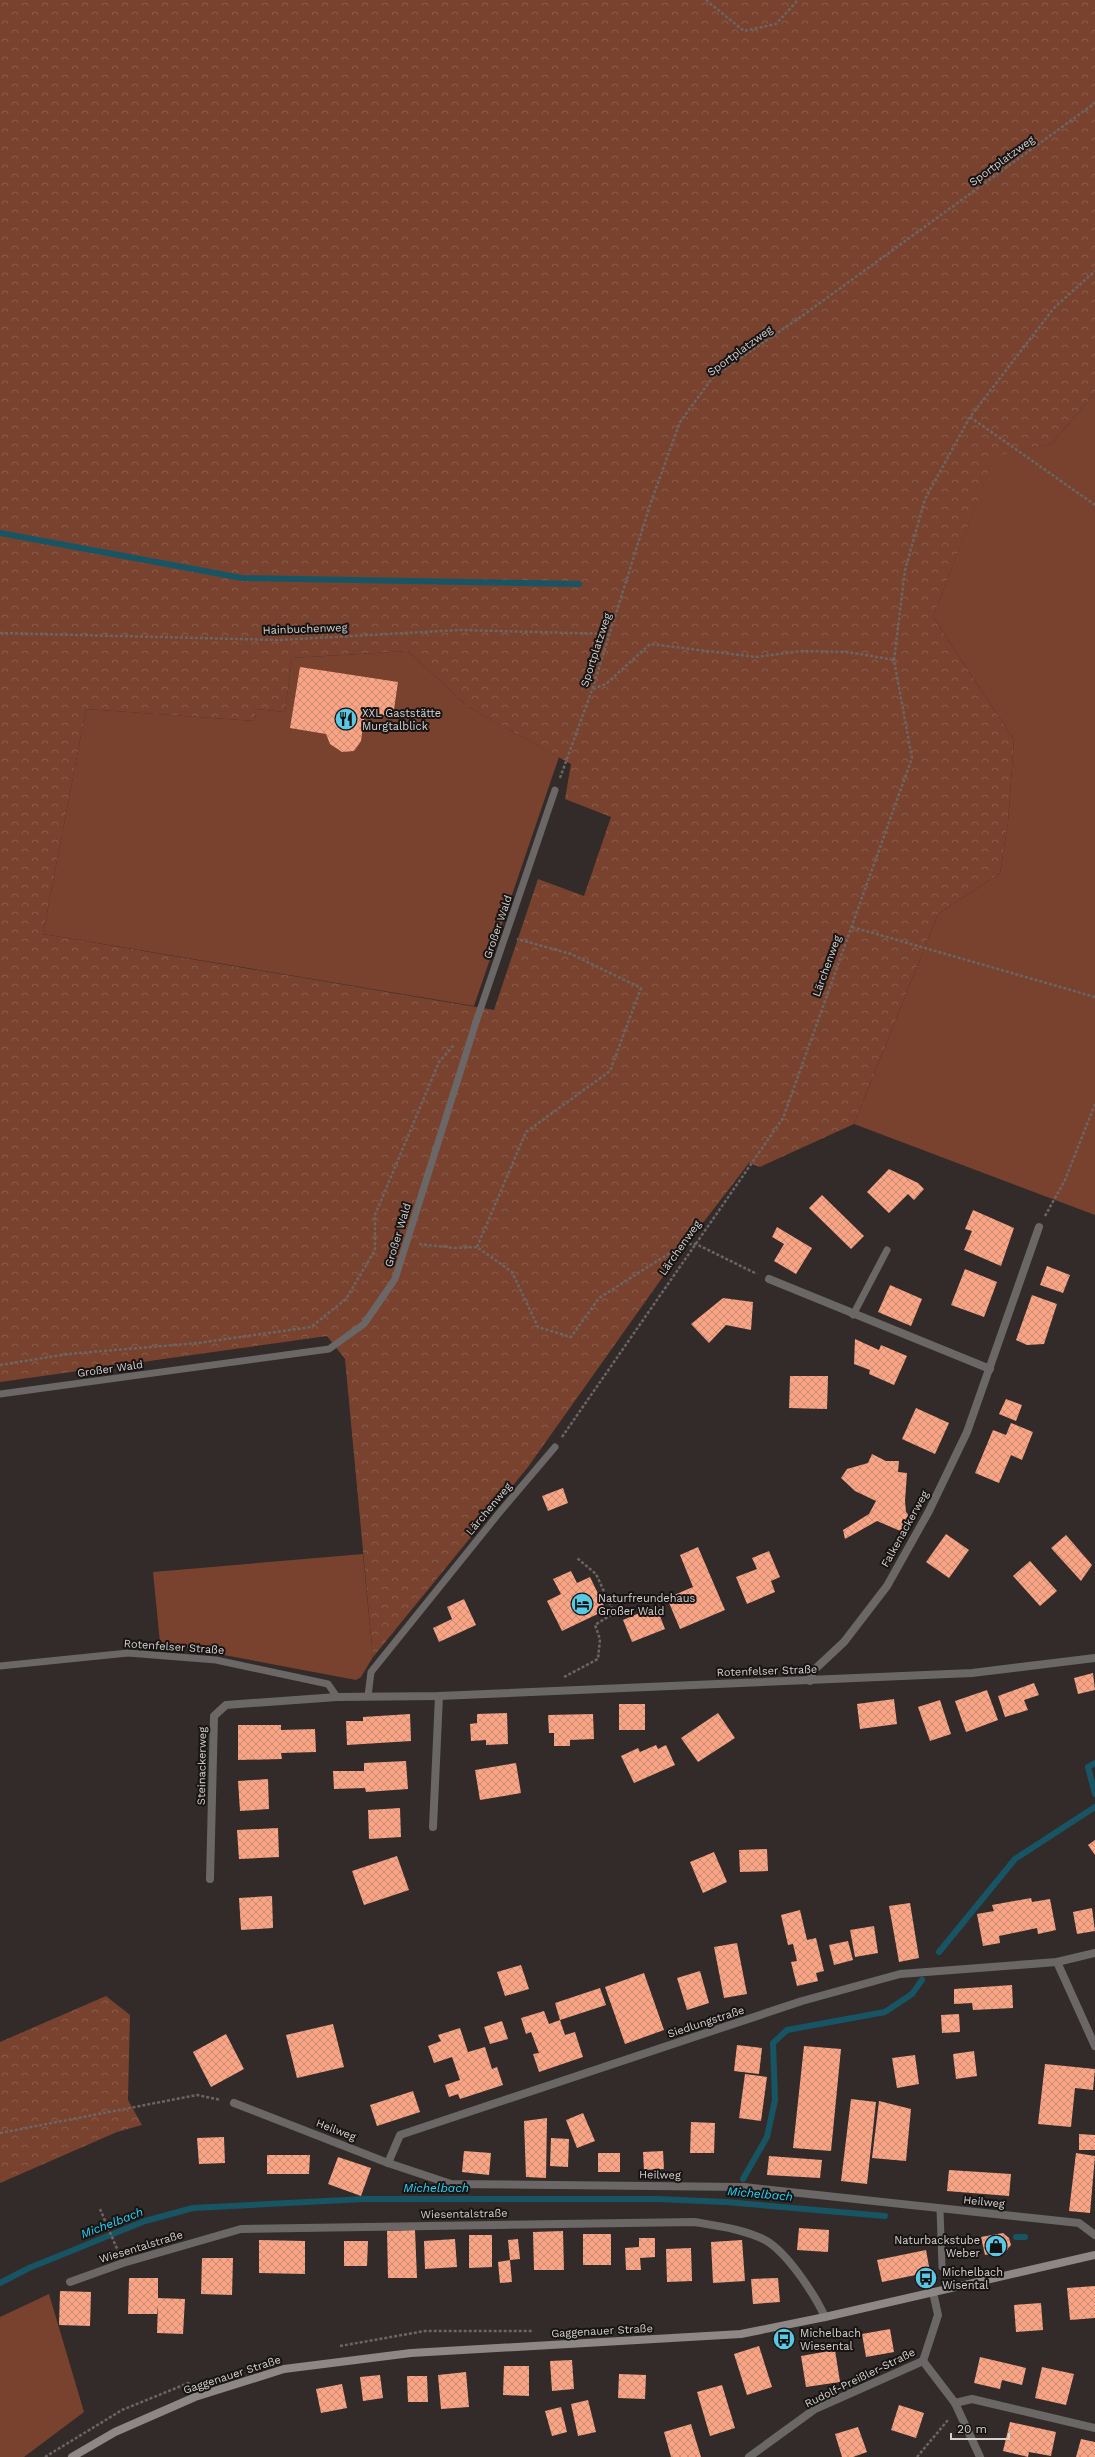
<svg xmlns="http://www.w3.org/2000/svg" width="1095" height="2457" font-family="'Work Sans',sans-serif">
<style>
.grass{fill:#78422e}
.forest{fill:url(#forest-crowns);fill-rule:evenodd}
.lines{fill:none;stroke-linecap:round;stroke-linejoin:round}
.stream{stroke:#185564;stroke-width:6}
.building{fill:url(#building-cross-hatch)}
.path{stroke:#6b6563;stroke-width:2.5;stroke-dasharray:3 2;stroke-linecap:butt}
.service{stroke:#6b6766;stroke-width:7}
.minor{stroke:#6b6766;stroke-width:8}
.secondary{stroke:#8d8886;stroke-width:8}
.labels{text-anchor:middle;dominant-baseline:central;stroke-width:4;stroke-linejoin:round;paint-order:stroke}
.street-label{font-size:11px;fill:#d5d1cf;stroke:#171413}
.poi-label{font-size:11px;fill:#d5d1cf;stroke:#171413;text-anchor:start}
.water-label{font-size:12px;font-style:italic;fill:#27d5fb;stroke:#171413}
</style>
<defs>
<pattern id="forest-crowns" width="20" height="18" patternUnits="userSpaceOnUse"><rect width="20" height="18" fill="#78422e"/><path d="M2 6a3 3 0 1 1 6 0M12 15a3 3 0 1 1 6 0" fill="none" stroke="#8a5c4b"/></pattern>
<pattern id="building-cross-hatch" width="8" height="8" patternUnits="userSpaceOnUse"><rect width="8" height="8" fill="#f8a485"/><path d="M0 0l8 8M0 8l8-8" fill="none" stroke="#ca8b73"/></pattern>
</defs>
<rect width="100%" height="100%" fill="#322b29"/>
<g class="grass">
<polygon points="1095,393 1095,1215 854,1124 938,914 1000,873 1008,822 1014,740 933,617 995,455 1051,444"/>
<polygon points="408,651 467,706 559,757 474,1006 43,934 86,709 255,721 256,709 285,712 292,658"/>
<polygon points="363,1554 373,1657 361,1677 356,1680 160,1643 153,1572"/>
<polygon points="49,2294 84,2412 24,2457 0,2457 0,2317"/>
</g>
<g class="forest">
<path d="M0,0H1095V393L1051,444L995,456L933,617L1014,740L1008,822L1000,873L938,914L854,1124L760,1167L749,1163L679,1254L528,1467L373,1657L345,1359L327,1336L0,1382ZM408,651L467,706L571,764L565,799L611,817L584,896L538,879L494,1010L43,934L86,709L255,721L256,709L285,712L292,658Z"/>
<polygon points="106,1996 130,2015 128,2100 142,2125 117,2132 0,2183 0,2042"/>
</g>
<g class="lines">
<g class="stream">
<polyline points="0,533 242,578 579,584"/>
<polyline points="1095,1763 1088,1767 1095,1794"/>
<polyline points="939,1952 1015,1859 1095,1807"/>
<polyline points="743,2179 767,2137 775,2100 773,2043 787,2030 885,2012 912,1994 922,1980"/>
<polyline points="1016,2237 1025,2237"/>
<polyline points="0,2283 29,2268 145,2221 193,2208 364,2199 657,2199 726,2202 885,2216"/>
</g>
</g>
<g class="building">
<polygon points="300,667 398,682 393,716 365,713 361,741 354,751 342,752 330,744 326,734 290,728"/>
<polygon points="889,1169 918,1183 924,1189 914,1200 908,1194 889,1213 867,1192"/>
<polygon points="822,1195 864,1236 851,1249 809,1208"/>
<polygon points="973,1210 1014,1228 1001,1266 964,1250 972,1231 965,1229"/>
<polygon points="777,1227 812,1248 796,1274 774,1261 784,1244 772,1237"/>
<polygon points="1047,1266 1070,1275 1063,1293 1040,1285"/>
<polygon points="965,1269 997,1282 984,1317 951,1305"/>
<polygon points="890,1285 922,1299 911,1326 878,1312"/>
<polygon points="1032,1295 1057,1304 1044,1344 1027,1345 1016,1340"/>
<polygon points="723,1298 753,1302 751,1330 726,1325 709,1343 691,1324"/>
<polygon points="855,1339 879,1350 881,1345 907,1356 894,1385 869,1374 870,1370 854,1364"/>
<polygon points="790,1376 828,1376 827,1409 789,1408"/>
<polygon points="1006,1399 1022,1405 1016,1421 999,1414"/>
<polygon points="916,1408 949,1423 935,1454 902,1439"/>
<polygon points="1011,1423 1033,1432 1022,1460 1011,1455 999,1483 975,1473 993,1430 1006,1435"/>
<polygon points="872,1454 886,1461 899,1461 898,1472 907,1473 905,1501 906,1512 914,1522 905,1533 877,1521 845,1539 843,1530 869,1514 876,1501 855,1491 841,1478 847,1469 868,1463"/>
<polygon points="563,1488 568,1503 548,1511 542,1496"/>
<polygon points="946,1534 969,1550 949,1578 926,1562"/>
<polygon points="1066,1535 1092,1565 1081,1581 1051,1548"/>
<polygon points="698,1547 725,1610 680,1629 667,1598 693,1587 680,1555"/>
<polygon points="769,1551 780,1577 771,1581 775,1592 747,1604 736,1577 757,1569 752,1558"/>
<polygon points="1030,1561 1057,1591 1040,1606 1013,1576"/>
<polygon points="571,1571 577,1583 590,1577 606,1610 562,1631 547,1601 561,1594 553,1579"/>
<polygon points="464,1599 476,1625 439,1642 433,1628 452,1619 447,1607"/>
<polygon points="656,1606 665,1629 632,1642 623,1620"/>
<polygon points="1093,1673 1095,1690 1078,1694 1074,1678"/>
<polygon points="1034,1683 1039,1695 1024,1700 1028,1710 1005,1717 998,1696"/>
<polygon points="987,1690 998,1720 966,1732 955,1701"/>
<polygon points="894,1699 897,1724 860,1729 857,1704"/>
<polygon points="940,1700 951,1734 930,1741 918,1707"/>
<rect x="619" y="1704" width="26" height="26"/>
<polygon points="507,1713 508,1744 486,1745 486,1740 471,1741 470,1724 477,1723 477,1714"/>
<polygon points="718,1713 735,1738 698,1762 681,1738"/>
<polygon points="410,1714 411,1741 347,1745 346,1721 363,1721 363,1717"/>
<polygon points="593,1714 594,1739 570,1740 570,1746 554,1746 554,1733 549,1733 548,1715"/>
<polygon points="238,1725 281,1725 281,1730 315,1729 316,1752 281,1753 282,1759 238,1760"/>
<polygon points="656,1745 658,1749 666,1745 675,1765 634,1783 621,1756 638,1748 640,1752"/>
<polygon points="406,1761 408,1789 366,1792 365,1788 334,1789 333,1771 364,1771 364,1763"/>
<polygon points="516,1763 521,1793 480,1800 475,1770"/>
<polygon points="268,1779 269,1809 240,1811 238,1781"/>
<polygon points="400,1808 401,1837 369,1839 368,1810"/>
<polygon points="278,1828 279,1857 239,1859 237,1830"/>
<polygon points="1095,1840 1095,1855 1088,1845"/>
<polygon points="767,1849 768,1871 740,1872 739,1850"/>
<polygon points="714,1852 727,1882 703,1893 690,1862"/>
<polygon points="397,1856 409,1890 364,1905 352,1871"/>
<polygon points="272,1896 273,1928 241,1930 239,1898"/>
<polygon points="1031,1898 1032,1902 1050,1899 1056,1930 1038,1934 1037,1928 999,1936 1000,1943 983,1946 977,1914 994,1911 992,1905"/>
<polygon points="910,1903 919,1958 899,1962 889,1906"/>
<polygon points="1092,1908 1095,1931 1077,1934 1073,1912"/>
<polygon points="800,1910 807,1940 816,1938 824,1971 816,1973 818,1981 797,1986 791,1962 797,1961 793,1944 788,1945 781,1915"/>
<polygon points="874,1926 878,1953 855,1957 850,1930"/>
<polygon points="848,1941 853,1960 834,1965 829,1945"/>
<polygon points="737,1943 747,1994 724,1998 714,1947"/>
<polygon points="521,1965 529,1989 505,1996 497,1972"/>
<polygon points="700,1971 709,2003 687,2010 677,1978"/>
<polygon points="644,1973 664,2030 625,2044 605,1987"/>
<polygon points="1012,1985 1013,2008 973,2010 972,2003 954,2004 954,1989"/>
<polygon points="600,1988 606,2005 560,2020 555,2003"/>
<polygon points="544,2011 549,2024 560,2020 565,2035 575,2032 583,2057 539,2072 533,2054 539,2053 531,2032 526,2034 521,2018"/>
<polygon points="959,2014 960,2032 942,2033 941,2015"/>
<polygon points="502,2021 508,2039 490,2044 484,2027"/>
<polygon points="333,2024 344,2067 297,2078 286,2035"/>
<polygon points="460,2028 468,2052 485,2047 492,2069 497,2067 503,2085 460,2099 458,2094 449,2097 445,2085 460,2080 452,2057 434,2063 428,2046 441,2041 438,2035"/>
<polygon points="226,2034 244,2069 211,2087 193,2052"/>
<polygon points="737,2045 762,2048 759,2074 734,2071"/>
<polygon points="804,2046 841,2049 831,2151 793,2148"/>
<polygon points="974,2051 977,2076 956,2079 953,2054"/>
<polygon points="915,2055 919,2084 897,2088 892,2058"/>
<polygon points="1045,2064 1095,2069 1093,2090 1075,2088 1071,2127 1038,2124"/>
<polygon points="745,2074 767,2077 761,2121 739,2118"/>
<polygon points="413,2091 420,2112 377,2126 370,2105"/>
<polygon points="851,2099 876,2102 867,2184 841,2181"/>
<polygon points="879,2101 911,2109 906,2161 872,2158"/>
<polygon points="583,2113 595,2141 577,2148 566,2120"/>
<polygon points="547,2118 546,2178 526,2177 524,2121"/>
<polygon points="691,2122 715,2123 714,2153 690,2153"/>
<polygon points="1079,2134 1095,2135 1095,2150 1079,2150"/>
<polygon points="224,2137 225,2163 199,2164 197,2138"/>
<polygon points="551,2138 569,2139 568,2167 550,2166"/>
<polygon points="464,2151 491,2153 489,2175 462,2172"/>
<polygon points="663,2151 664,2169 644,2170 643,2152"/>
<rect x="598" y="2153" width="22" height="19"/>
<polygon points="1076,2153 1095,2156 1090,2213 1069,2211"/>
<polygon points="267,2155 310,2155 309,2174 267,2174"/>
<polygon points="769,2156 822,2160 820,2178 767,2175"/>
<polygon points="338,2157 371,2168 361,2196 328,2184"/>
<polygon points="949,2170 1011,2174 1009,2196 947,2191"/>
<polygon points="799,2228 829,2230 828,2252 797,2250"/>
<polygon points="415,2230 417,2278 388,2278 387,2231"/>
<polygon points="563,2231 564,2270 534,2270 533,2232"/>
<polygon points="1003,2233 1009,2238 1011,2245 1006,2251 985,2255 981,2237"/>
<rect x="583" y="2234" width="28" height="31"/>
<polygon points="469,2235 492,2235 492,2267 469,2268"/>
<polygon points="639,2238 655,2238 655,2257 640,2258 641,2270 626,2270 625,2248 639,2247"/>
<polygon points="455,2239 457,2267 425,2269 424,2241"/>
<polygon points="518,2239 520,2259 510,2260 508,2240"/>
<polygon points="259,2240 305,2241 305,2274 259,2273"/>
<polygon points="742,2240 745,2281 713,2283 711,2242"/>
<polygon points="344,2241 368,2241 367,2266 344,2266"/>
<polygon points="691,2248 692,2281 667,2282 666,2249"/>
<polygon points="926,2250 930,2272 882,2282 877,2260"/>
<polygon points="202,2258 233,2258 232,2295 201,2294"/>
<polygon points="510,2260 512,2282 500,2283 498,2262"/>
<polygon points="129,2278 158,2278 158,2298 185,2299 183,2334 157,2333 158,2305 157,2314 128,2314"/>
<polygon points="778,2278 780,2302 753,2304 751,2279"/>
<polygon points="1095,2286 1095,2318 1070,2320 1067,2288"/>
<polygon points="60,2291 91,2292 90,2326 59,2325"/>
<polygon points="1041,2303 1043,2330 1016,2332 1014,2305"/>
<polygon points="890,2329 894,2352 866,2357 862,2334"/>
<polygon points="759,2346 772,2387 747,2395 734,2354"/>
<polygon points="835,2350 840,2382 806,2387 801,2356"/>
<polygon points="980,2357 1026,2368 1022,2385 1002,2380 1000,2389 974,2383"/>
<polygon points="572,2360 574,2389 552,2391 550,2361"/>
<polygon points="504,2366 529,2366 529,2396 503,2395"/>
<polygon points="1042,2367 1074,2374 1066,2405 1035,2398"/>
<polygon points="466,2372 469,2407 441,2409 438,2375"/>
<polygon points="619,2374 646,2375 645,2399 618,2398"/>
<polygon points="380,2375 383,2398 363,2401 360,2377"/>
<polygon points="407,2376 427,2376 428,2402 408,2402"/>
<polygon points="342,2384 347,2408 321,2413 316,2389"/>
<polygon points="722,2385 735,2428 710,2436 697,2392"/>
<polygon points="588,2400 596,2432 578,2436 571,2404"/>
<polygon points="899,2405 924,2413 916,2438 891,2430"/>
<polygon points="561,2407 567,2432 552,2436 545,2411"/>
<polygon points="1010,2422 1056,2432 1051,2456 1029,2452 1028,2457 1003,2451"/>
<polygon points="691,2424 701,2457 671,2457 664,2432"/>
<polygon points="858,2427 867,2452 853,2457 842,2457 835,2434"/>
<polygon points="1081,2439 1095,2442 1095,2457 1076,2457"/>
</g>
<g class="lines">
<g class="path">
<polyline points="706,0 744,31 776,24 798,0"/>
<polyline points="970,417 1095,505"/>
<polyline points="0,633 278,640 460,630 610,634"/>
<polyline points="593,689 606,684 650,644 756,657 802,651 848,652 894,660"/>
<polyline points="560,778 592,690 651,502 680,422 713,377 802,316 1095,103"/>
<polyline points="852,927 1095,997"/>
<polyline points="1045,1216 1065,1180 1095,1104"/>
<polyline points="419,1244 454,1248 477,1247 512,1272 538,1327 571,1337 599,1298 684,1244 696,1244 757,1274"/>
<polyline points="477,1247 526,1132 610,1071 641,988 571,954 517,939"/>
<polyline points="0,1365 68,1354 198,1343 311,1327 346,1299 375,1250 375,1215 439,1062 454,1045"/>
<polyline points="562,1437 783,1118 912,758 894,660 905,570 925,499 970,417 1054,308 1095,271"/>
<polyline points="564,1677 598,1659 600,1639 595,1625 614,1613 596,1574 577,1558"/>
<polyline points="0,2133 197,2095 221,2100"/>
<polyline points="100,2209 118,2251"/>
<polyline points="340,2346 425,2331 532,2331"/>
<polyline points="45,2457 122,2410 191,2382"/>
<polyline points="917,2457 948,2420"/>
</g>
<g class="service">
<polyline points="853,1315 887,1250"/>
<polyline points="0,1394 329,1349 364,1324 395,1279 476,1022 555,790"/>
<polyline points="0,1666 128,1653 216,1660 328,1684 337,1697"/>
<polyline points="368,1696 371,1672 499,1513 555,1447"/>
<polyline points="940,2209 942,2267"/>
</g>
<g class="minor">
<polyline points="769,1279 990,1369"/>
<polyline points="810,1681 813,1671 844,1642 887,1586 929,1511 967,1432 1039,1227"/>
<polyline points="433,1827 439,1696"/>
<polyline points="210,1879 214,1716 226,1705 337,1697 439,1696 972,1673 1095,1658"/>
<polyline points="1057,1962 1095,2046"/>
<polyline points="234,2103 388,2163 451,2184 744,2187 1079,2223 1095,2235"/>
<polyline points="388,2163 400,2135 802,2001 900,1974 1057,1962 1095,1953"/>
<path d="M70,2282L123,2263L241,2229L694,2222C718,2226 743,2229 765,2240C787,2252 815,2295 825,2317"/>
<polyline points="923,2361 955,2403 980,2457"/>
<polyline points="955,2403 972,2399 1095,2428"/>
<polyline points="749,2457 815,2409 923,2361 938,2315 933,2292"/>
</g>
<polyline class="secondary" points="72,2457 115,2432 195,2397 284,2369 411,2353 741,2334 825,2317 1095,2255"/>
</g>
<defs>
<g id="restaurant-disc" transform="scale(1.15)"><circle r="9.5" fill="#59c8e5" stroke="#171413"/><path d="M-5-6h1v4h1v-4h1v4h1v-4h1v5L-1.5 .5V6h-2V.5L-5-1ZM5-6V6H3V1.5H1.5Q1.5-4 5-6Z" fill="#111"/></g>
<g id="hotel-disc" transform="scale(1.15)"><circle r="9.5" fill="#59c8e5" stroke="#171413"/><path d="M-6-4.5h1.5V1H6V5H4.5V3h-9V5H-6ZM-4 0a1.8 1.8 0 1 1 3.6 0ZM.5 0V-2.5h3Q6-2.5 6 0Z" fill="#111"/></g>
<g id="shop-disc" transform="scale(1.15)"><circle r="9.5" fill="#59c8e5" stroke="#171413"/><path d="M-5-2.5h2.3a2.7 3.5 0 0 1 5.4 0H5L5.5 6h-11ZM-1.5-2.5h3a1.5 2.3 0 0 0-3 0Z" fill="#111"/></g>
<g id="bus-disc" transform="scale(1.15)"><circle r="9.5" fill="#59c8e5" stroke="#171413"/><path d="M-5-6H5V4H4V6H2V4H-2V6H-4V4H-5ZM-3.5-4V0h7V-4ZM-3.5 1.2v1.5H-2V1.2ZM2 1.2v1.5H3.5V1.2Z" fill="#111"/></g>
</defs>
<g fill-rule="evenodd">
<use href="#restaurant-disc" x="346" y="719"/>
<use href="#hotel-disc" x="582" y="1604"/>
<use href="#shop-disc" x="996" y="2246"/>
<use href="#bus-disc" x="926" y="2278"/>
<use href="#bus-disc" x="784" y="2339"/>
</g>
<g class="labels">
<g class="street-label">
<text transform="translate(1002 161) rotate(-36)">Sportplatzweg</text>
<text transform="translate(740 351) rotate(-36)">Sportplatzweg</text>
<text transform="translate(305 629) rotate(-2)">Hainbuchenweg</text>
<text transform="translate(596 650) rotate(-72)">Sportplatzweg</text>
<text transform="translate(498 927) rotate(-71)">Großer Wald</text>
<text transform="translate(827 966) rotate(-70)">Lärchenweg</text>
<text transform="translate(398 1235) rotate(-73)">Großer Wald</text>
<text transform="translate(680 1248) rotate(-55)">Lärchenweg</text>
<text transform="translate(110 1369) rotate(-8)">Großer Wald</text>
<text transform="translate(489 1509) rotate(-50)">Lärchenweg</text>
<text transform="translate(905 1529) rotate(-61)">Falkenackerweg</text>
<text transform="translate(174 1647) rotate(4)">Rotenfelser Straße</text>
<text transform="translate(767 1671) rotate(-2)">Rotenfelser Straße</text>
<text transform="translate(202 1766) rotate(-89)">Steinackerweg</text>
<text transform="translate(706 2022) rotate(-18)">Siedlungstraße</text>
<text transform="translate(336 2130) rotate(21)">Heilweg</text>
<text transform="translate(660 2175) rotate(1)">Heilweg</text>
<text transform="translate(984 2202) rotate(6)">Heilweg</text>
<text transform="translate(464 2214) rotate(-1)">Wiesentalstraße</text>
<text transform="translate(141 2247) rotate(-17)">Wiesentalstraße</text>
<text transform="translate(602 2331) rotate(-3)">Gaggenauer Straße</text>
<text transform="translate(232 2375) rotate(-18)">Gaggenauer Straße</text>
<text transform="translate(860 2378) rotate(-26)">Rudolf-Preißler-Straße</text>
</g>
<g class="poi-label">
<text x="362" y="713">XXL Gaststätte<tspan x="362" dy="13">Murgtalblick</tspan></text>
<text x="598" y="1598">Naturfreundehaus<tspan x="598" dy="13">Großer Wald</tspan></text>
<text x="980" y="2240" text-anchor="end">Naturbackstube<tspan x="980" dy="13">Weber</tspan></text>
<text x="942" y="2272">Michelbach<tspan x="942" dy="13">Wisental</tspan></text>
<text x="800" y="2333">Michelbach<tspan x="800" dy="13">Wiesental</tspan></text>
</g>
<g class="water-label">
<text x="436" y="2188">Michelbach</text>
<text transform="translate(760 2194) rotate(5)">Michelbach</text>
<text transform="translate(112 2223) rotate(-21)">Michelbach</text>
</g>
</g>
<path d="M951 2433v6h58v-6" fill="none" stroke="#d5d1cf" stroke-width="2"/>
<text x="957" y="2433" font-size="12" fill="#d5d1cf" stroke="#171413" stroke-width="3" paint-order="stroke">20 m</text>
</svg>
